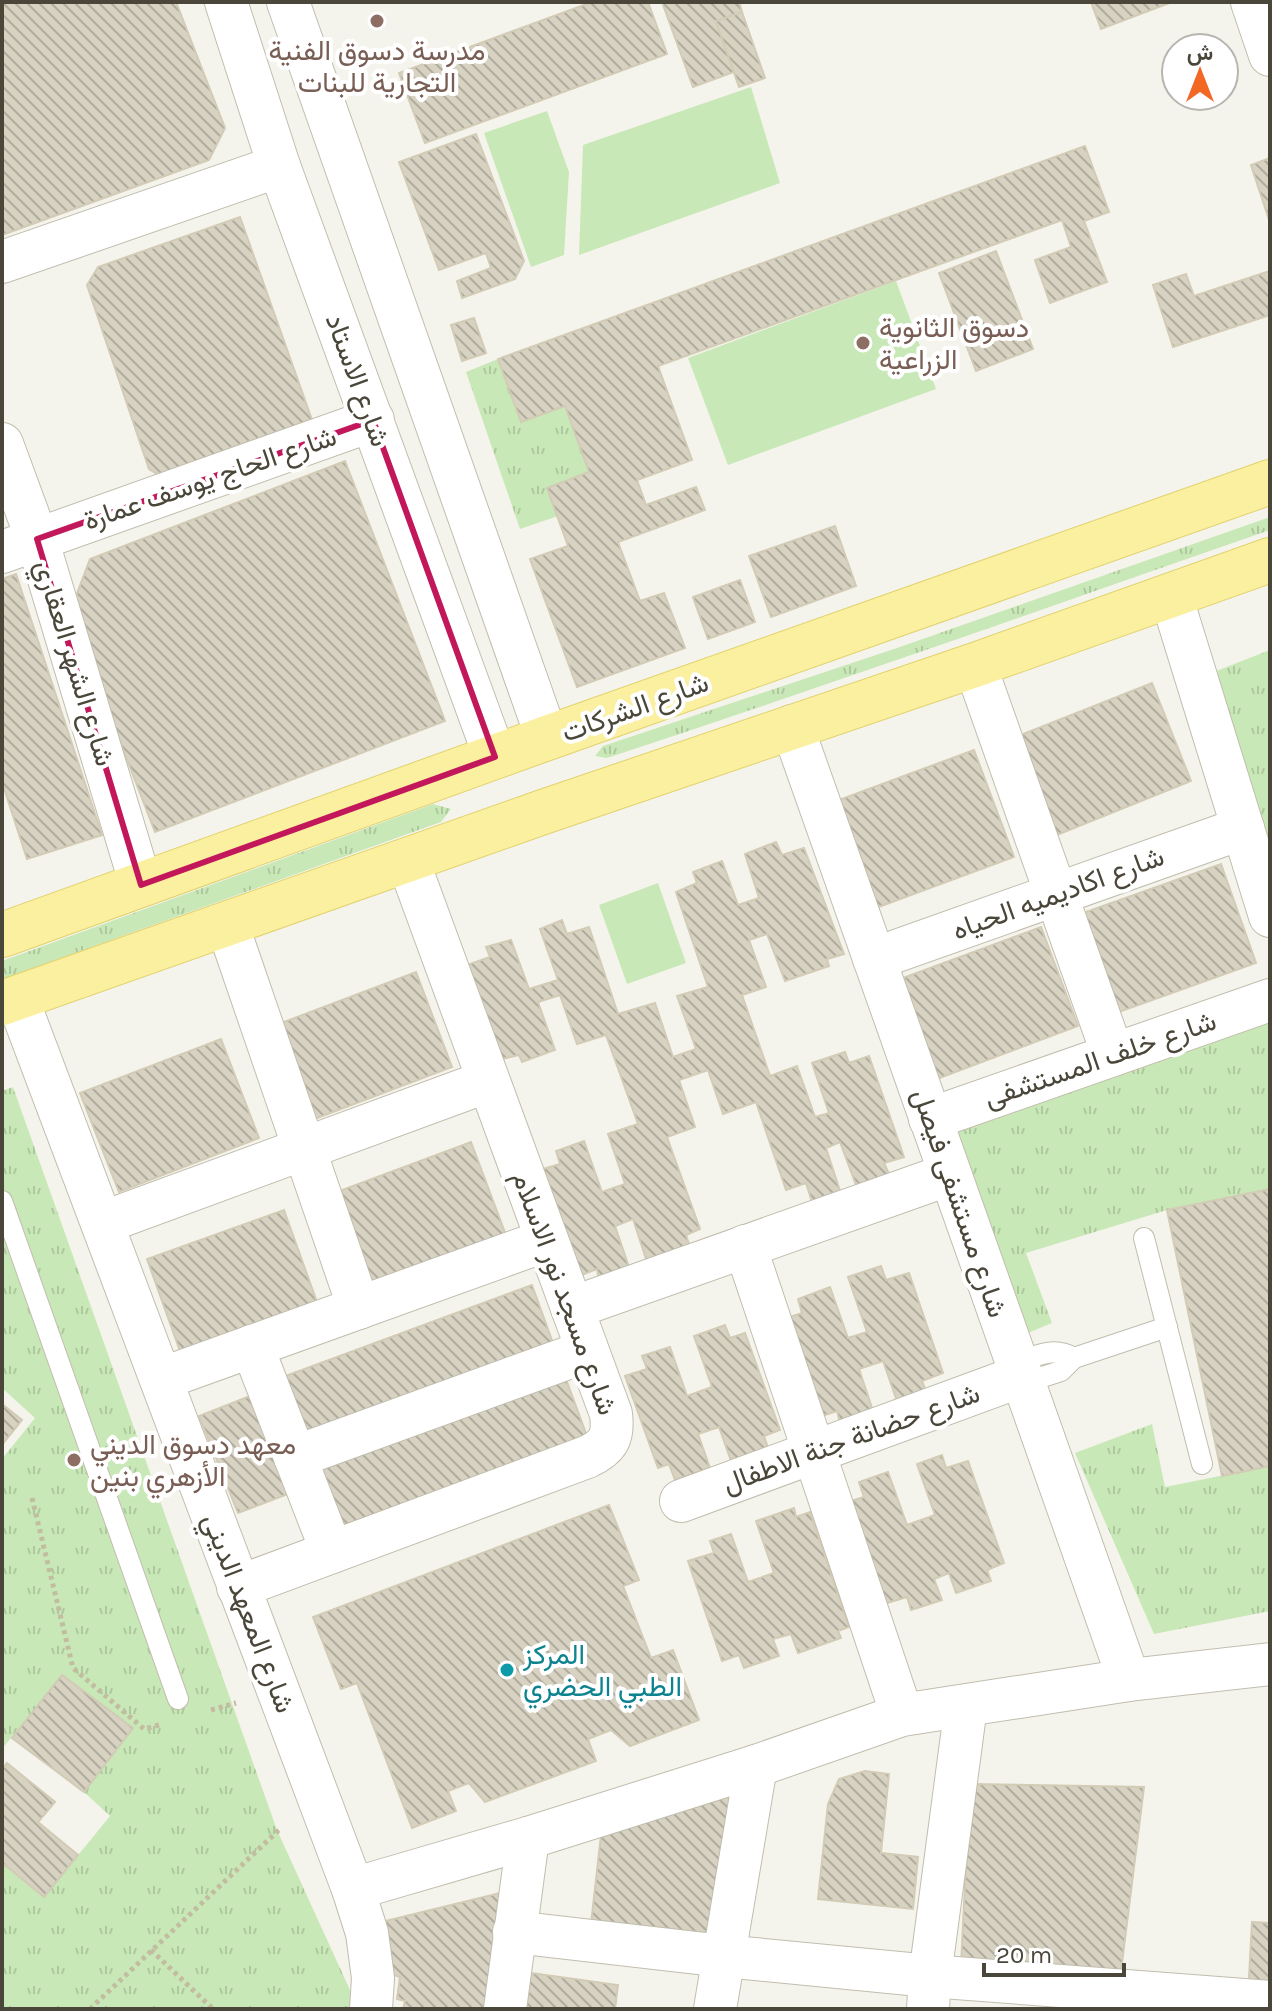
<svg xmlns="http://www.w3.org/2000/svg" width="1272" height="2011" font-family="Karla,Vazirmatn,sans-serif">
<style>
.park{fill:url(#park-tufts)}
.garden{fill:#c9e8b7}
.building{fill:url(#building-back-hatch);stroke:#d2cbb5;stroke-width:2}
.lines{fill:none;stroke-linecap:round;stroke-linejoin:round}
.lane-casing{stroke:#c1beae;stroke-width:22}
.street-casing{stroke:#c1beae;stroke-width:44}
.primary-casing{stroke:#e1d26e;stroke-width:46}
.path{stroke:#c2bca0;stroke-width:5;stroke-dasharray:4 4;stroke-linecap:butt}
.lane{stroke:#fff;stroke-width:20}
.street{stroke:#fff;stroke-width:42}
.primary{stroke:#fbf09f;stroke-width:44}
.marked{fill:none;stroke:#c2185b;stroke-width:6;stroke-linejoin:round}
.education-dot{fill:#8d6e63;stroke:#fff;stroke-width:3}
.culture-dot{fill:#0f9aa8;stroke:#fff;stroke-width:3}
.labels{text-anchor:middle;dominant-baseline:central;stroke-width:8;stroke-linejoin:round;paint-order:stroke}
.education-label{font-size:28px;fill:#785e54;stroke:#fff;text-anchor:start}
.street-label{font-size:28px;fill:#4a4639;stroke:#fff}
.culture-label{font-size:28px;fill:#0d838f;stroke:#fff;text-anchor:start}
</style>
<defs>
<pattern id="park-tufts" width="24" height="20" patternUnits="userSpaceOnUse" patternTransform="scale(2)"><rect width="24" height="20" fill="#c9e8b7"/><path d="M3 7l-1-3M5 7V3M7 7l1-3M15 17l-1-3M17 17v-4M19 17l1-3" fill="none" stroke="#aec89e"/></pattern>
<pattern id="building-back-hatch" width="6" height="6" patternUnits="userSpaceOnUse" patternTransform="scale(2)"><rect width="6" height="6" fill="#d7d2c1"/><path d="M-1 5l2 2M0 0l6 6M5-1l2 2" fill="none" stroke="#b0ac9e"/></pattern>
</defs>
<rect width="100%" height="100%" fill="#f5f4ec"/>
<g class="park">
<polygon points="498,359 565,406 589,472 547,488 558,516 520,529 466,372"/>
<path d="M1270,517V530C1049,607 829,685 607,758L595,756L603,746L897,648Z"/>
<polygon points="1270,650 1270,863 1206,675"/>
<polygon points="433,804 451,809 441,822 2,979 2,961"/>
<polygon points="1267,1020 1270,1036 1270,1189 1167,1210 1026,1253 1052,1323 1028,1333 956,1126"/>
<polygon points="13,1087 277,1830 355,2001 352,2009 2,2009 2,1869 5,1865 44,1897 110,1816 84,1792 133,1728 62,1675 2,1749 2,1459 35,1418 2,1388 2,1091"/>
<polygon points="1152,1424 1165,1487 1270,1466 1270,1611 1154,1634 1075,1453"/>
</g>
<g class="garden">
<polygon points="751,87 780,183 579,255 583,145"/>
<polygon points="547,111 569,172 564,255 531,267 484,133"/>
<polygon points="896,281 936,389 728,465 688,358"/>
<polygon points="658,883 686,963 627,984 599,905"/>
</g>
<g class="building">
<polygon points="2,2 176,2 225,128 209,160 2,235"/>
<polygon points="592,2 648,2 667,54 425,143 399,73"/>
<polygon points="662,2 739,2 742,12 716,21 734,72 693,87"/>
<polygon points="1091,2 1172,2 1101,29"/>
<polygon points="742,12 765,78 739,87 716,21"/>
<polygon points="476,134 524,261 515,279 462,298 457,281 491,268 486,253 439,270 399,162"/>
<polygon points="1085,146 1109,212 1084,221 1107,282 1050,303 1035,260 1071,247 1062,220 658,366 692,460 637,480 646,505 696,487 705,510 618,542 640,601 664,593 685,648 577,687 530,559 568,546 547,488 589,472 565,406 521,422 498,359"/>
<polygon points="1270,158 1270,223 1251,165"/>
<polygon points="240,217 312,420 230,448 230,466 175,485 149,469 87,285 98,267"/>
<polygon points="996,251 1033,349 976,371 939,273"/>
<polygon points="1270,271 1270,315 1173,347 1153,285 1186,274 1194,296"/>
<polygon points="474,318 486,353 462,361 451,325"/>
<polygon points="345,461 445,721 155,832 70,612 90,559"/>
<polygon points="835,526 856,586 771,617 749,556"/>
<polygon points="16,574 102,835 27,859 2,782 2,579"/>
<polygon points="740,580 755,622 708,639 693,597"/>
<polygon points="1152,683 1191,781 1057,835 1018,736"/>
<polygon points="974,750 1014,857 868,911 828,804"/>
<polygon points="776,842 782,855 804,848 844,954 827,959 829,966 785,981 767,934 749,940 766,987 742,995 770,1076 797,1066 815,1117 829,1113 812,1063 845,1052 849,1063 869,1056 904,1157 884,1163 889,1174 856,1185 840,1142 826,1148 840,1191 812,1202 806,1183 786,1190 756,1102 723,1114 708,1070 679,1080 695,1127 667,1137 700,1229 686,1235 690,1247 647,1262 633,1219 615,1226 630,1270 599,1280 597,1269 579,1276 540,1170 560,1164 556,1151 584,1141 602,1192 625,1184 608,1134 638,1124 606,1035 577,1044 560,995 538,1002 555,1050 522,1062 519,1055 502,1059 467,965 490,957 486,947 511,940 529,989 558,980 540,929 562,920 567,934 589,927 618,1014 655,1003 673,1057 696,1049 677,996 708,987 676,892 697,883 693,872 722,861 738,905 759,898 745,854"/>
<polygon points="1221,864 1256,963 1116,1013 1080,914"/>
<polygon points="1041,927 1078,1026 937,1079 900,979"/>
<polygon points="416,972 452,1067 312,1120 276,1025"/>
<polygon points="221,1039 259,1138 119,1192 80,1093"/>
<polygon points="471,1142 507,1238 370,1289 334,1193"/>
<polygon points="1270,1189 1270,1466 1222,1476 1167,1210"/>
<polygon points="284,1210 318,1305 181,1354 147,1259"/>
<polygon points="881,1266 886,1280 909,1273 943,1373 922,1381 927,1394 898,1404 883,1361 859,1369 873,1411 840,1423 837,1411 816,1418 784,1319 802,1313 798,1299 830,1287 848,1338 867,1332 848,1277"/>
<polygon points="532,1285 554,1346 292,1443 269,1382"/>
<polygon points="725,1325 730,1338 745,1333 780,1430 764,1436 768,1448 731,1461 719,1427 698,1434 710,1468 675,1480 669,1464 658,1468 625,1376 647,1369 642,1356 670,1347 687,1396 712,1387 694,1336"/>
<polygon points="566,1379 588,1439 326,1535 304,1475"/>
<polygon points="250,1396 288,1494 238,1513 199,1416"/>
<polygon points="2,1404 22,1420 2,1445"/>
<polygon points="942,1455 946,1468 968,1461 1004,1563 987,1570 991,1581 956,1593 949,1573 934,1579 942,1600 911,1610 907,1597 884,1604 848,1502 864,1497 859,1482 888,1472 907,1525 935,1515 917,1464"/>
<polygon points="609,1505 639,1580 623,1586 651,1658 673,1650 699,1720 630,1746 611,1730 588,1739 596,1761 485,1802 469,1783 448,1791 456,1811 412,1828 357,1683 341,1689 313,1617"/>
<polygon points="794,1508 796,1517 810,1512 849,1627 838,1631 841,1638 798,1653 791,1634 773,1639 779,1656 744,1668 739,1655 722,1661 688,1561 714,1553 710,1541 731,1534 748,1582 774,1573 756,1521"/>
<polygon points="62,1675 133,1728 84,1792 12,1738"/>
<polygon points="7,1763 55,1802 38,1822 78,1855 44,1897 5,1865 2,1869 2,1769"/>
<polygon points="865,1771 889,1774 881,1853 918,1857 913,1909 818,1899 828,1804 839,1779"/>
<polygon points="970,1784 1144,1787 1121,1971 961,1965"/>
<polygon points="734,1789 708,1942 591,1924 601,1835"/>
<polygon points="508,1891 493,2009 403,2009 405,2001 397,1999 400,1977 388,1973 382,1927 386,1921"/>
<polygon points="1252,1922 1270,1923 1270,1997 1248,1996"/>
<polygon points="524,1972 618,1985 615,2009 518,2009"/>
</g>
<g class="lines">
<g class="lane-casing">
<g id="lane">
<polyline points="2,1201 178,1699"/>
<polyline points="1144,1238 1202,1464"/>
<path d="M1016,1362C1038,1356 1053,1346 1074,1358"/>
<polyline points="1024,1383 1061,1371 1074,1358 1167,1327"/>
</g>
</g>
<g class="street-casing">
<g id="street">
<polyline points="226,2 279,166 495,757"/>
<polyline points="288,2 547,738"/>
<polyline points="1252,2 1270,55"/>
<polyline points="2,262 279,166"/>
<polyline points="2,444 37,539 141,885"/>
<polyline points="2,552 373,420"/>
<polyline points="1171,596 1270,916"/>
<polyline points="975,665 1113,1055"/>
<polyline points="792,726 1129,1680"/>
<polyline points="227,924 359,1308"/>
<polyline points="874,959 1243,828"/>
<polyline points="17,998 353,1889 367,1933 373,1978 371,2009"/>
<polyline points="930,1119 1270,1000"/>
<polyline points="102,1223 488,1081"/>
<polyline points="745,1246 902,1715"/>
<polyline points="572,1308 950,1174"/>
<polyline points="252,1346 332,1552"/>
<polyline points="161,1379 547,1240"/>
<polyline points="295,1457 587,1351"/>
<polyline points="681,1501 1021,1376"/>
<path d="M238,1587L587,1457C608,1447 614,1438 611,1414L408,861"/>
<polyline points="353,1889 528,1838 756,1766 902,1715 1129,1680 1270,1664"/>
<polyline points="514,1932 723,1956 930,1976 1270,2002"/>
<polyline points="505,2009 528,1838"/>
<polyline points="715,2009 756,1766"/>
<polyline points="928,2009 930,1976 966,1706"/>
</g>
</g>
<g class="primary-casing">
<g id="primary">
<polyline points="2,935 547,738 1270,482"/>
<polyline points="2,1003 543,812 975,665 1270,560"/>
</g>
</g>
<g class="path">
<polyline points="32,1498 73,1668 144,1729 159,1725"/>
<polyline points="211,1710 236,1703"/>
<polyline points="151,1950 213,2009"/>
<polyline points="90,2009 281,1828"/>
</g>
<use href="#lane" class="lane"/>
<use href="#street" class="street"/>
<use href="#primary" class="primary"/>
</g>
<path class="marked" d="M373,420L495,757L141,885L37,539Z"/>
<g class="education-dot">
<circle cx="377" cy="21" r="8"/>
<circle cx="863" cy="343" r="8"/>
<circle cx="74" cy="1460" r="8"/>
</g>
<circle class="culture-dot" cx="507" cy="1670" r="8"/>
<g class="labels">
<g class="education-label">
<text x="377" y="50" text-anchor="middle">مدرسة دسوق الفنية<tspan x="377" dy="32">التجارية للبنات</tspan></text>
<text x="879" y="327">دسوق الثانوية<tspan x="879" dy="32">الزراعية</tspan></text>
<text x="90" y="1444">معهد دسوق الديني<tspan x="90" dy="32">الأزهري بنين</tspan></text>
</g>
<g class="street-label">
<text transform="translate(358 380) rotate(70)">شارع الاستاد</text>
<text transform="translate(210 478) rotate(-19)">شارع الحاج يوسف عمارة</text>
<text transform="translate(75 663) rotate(73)">شارع الشهر العقاري</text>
<text transform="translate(635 707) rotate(-20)">شارع الشركات</text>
<text transform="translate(1058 893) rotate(-20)">شارع اكاديميه الحياه</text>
<text transform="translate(1100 1059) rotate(-19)">شارع خلف المستشفى</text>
<text transform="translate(960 1203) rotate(71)">شارع مستشفى فيصل</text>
<text transform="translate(565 1293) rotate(70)">شارع مسجد نور الاسلام</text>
<text transform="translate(851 1438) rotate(-20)">شارع حضانة جنة الاطفال</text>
<text transform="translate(249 1613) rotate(69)">شارع المعهد الديني</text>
</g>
<g class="culture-label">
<text x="523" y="1654">المركز<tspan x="523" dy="32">الطبي الحضري</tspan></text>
</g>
</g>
<rect width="1272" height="2011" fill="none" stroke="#4a4639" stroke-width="8"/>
<g transform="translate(1200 72)"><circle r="38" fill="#ffffff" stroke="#b7b5b0" stroke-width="2"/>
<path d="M0-6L14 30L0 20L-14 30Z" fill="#f36725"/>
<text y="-12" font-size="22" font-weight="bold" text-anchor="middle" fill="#4a4639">ش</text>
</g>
<path d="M984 1963v12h140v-12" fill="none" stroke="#4a4639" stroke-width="4"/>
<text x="996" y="1963" font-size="24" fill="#4a4639" stroke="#ffffff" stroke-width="6" paint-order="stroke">20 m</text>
</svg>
